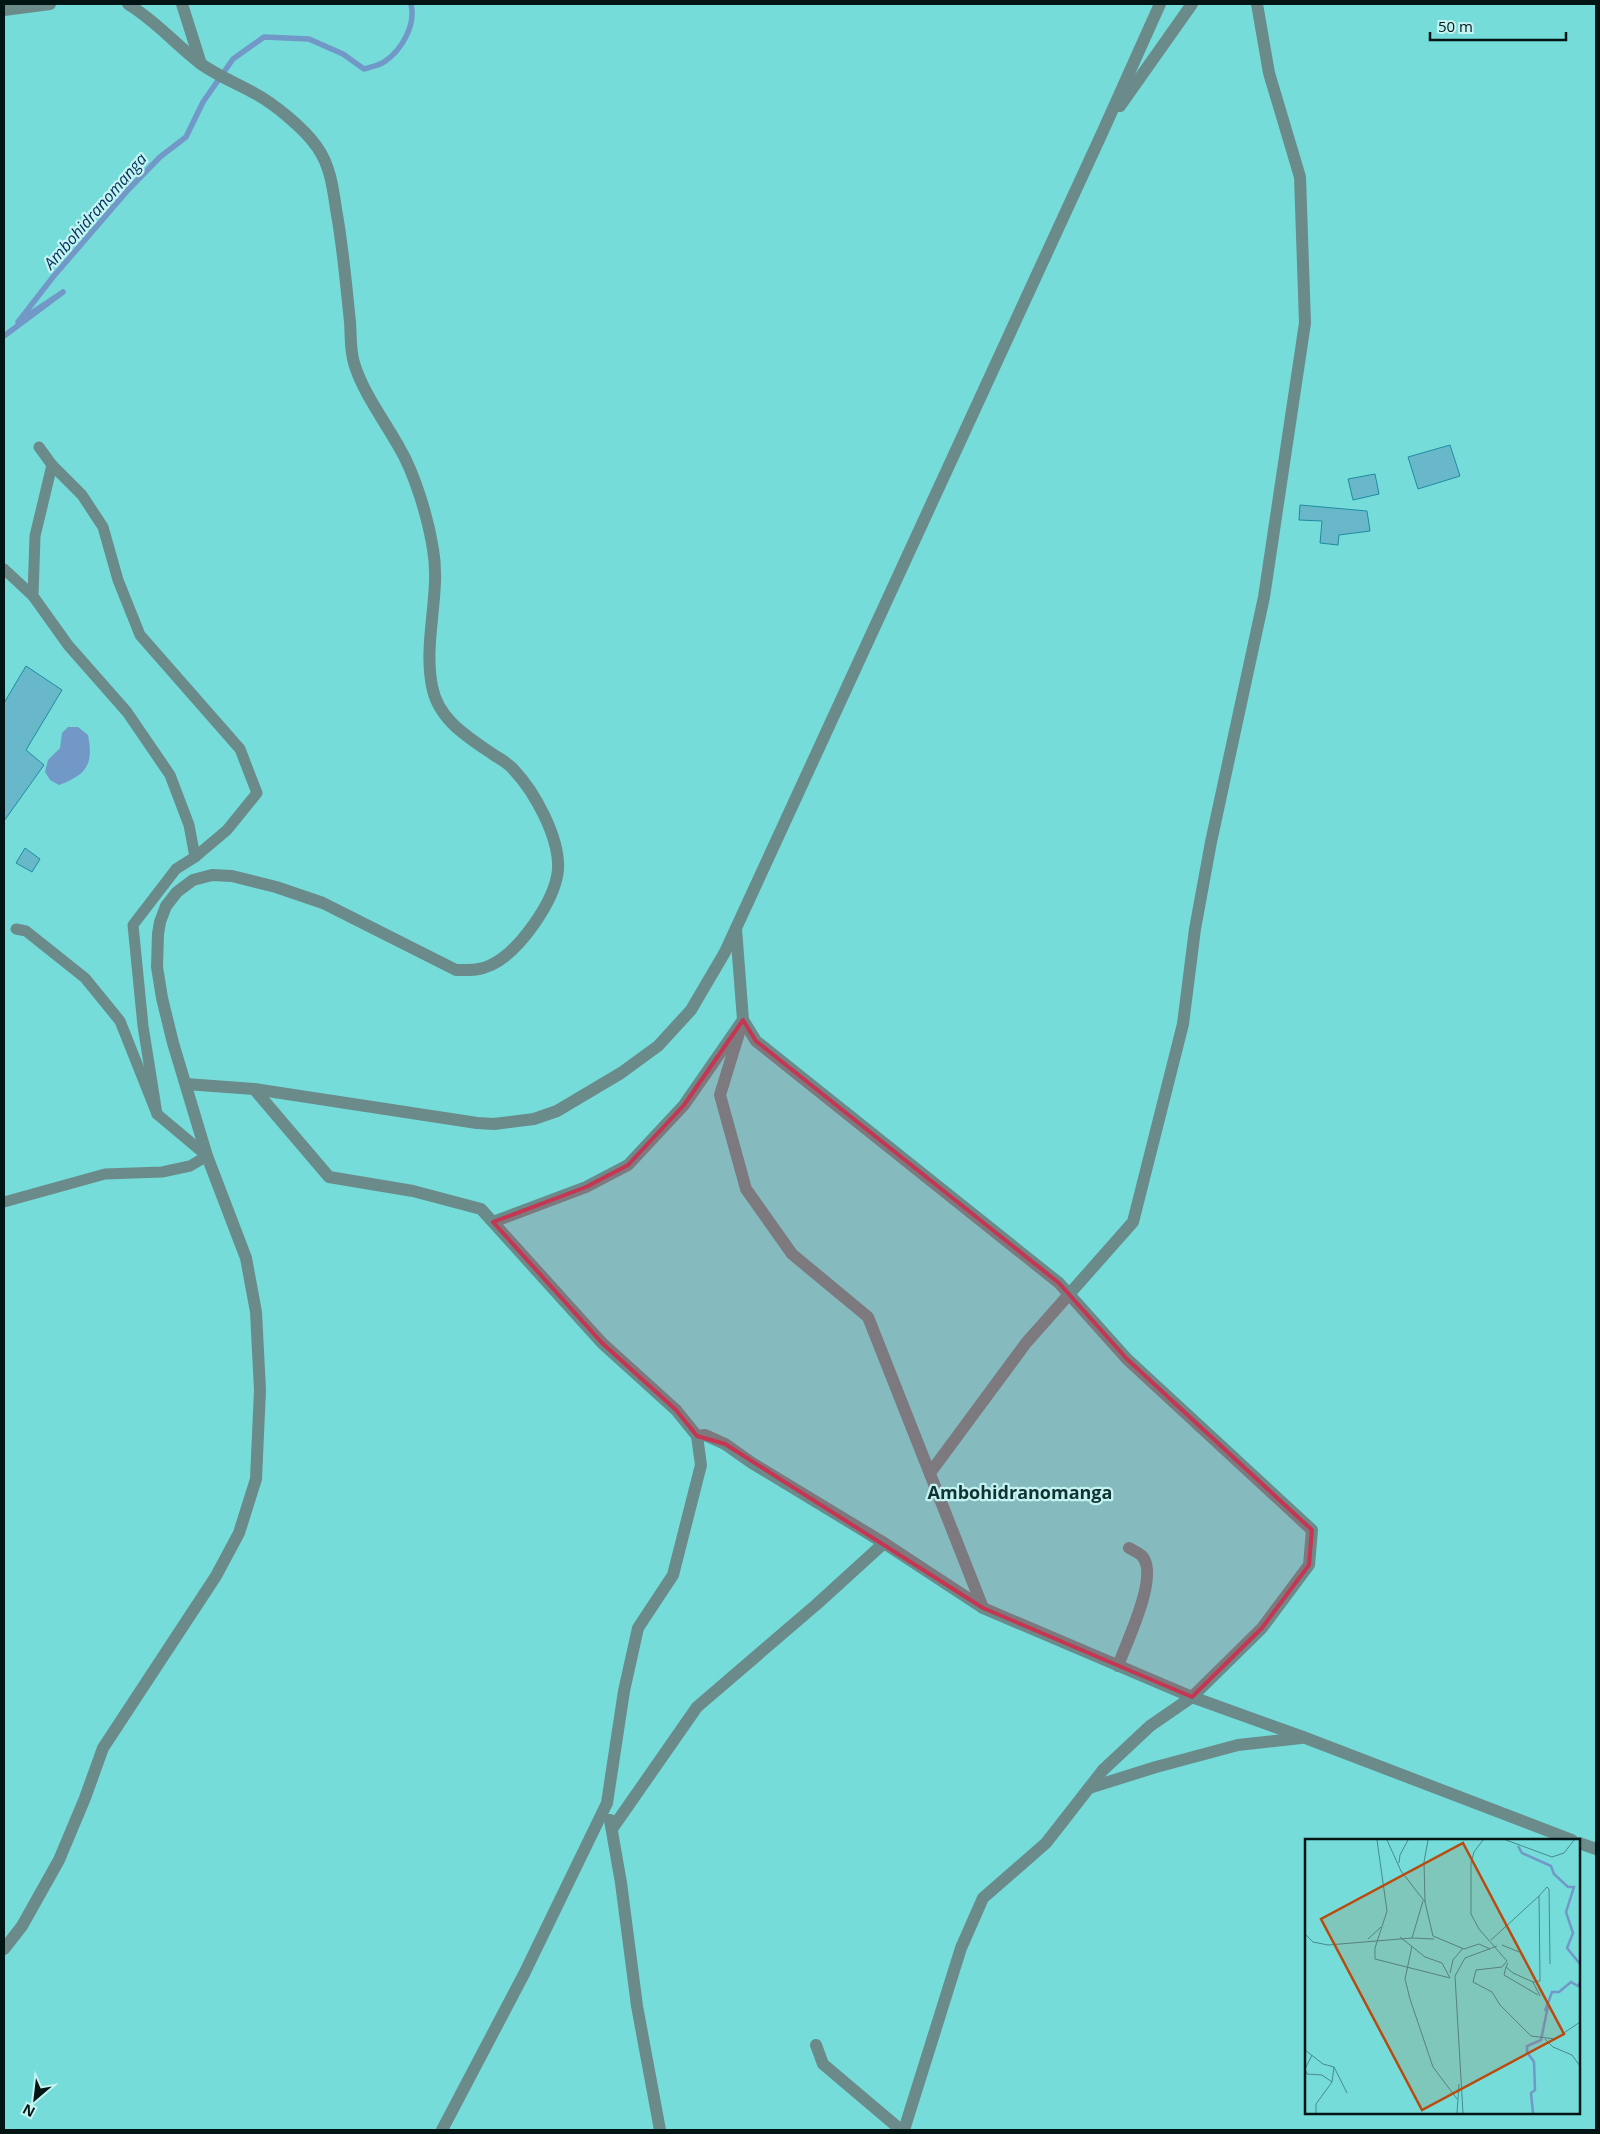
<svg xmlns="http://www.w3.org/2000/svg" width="1600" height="2134" font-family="'Open Sans',sans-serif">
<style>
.water{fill:#7198c7}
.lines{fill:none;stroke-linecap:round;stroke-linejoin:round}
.stream{stroke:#7198c7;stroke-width:5.5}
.building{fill:#68b8ca;stroke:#1f8ca1}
.service{stroke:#6a8b8a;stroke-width:11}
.minor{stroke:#6a8b8a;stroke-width:12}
.marked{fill:#c63653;fill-opacity:0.2;stroke:#c63653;stroke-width:4;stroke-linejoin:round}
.labels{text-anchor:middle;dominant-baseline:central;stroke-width:4.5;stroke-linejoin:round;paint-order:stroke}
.water-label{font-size:16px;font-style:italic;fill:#052f5b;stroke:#c4f4f2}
.quarter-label{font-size:18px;font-weight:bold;fill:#113232;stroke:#c4f4f2}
.inset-river{fill:none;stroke:#7198c7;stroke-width:2.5}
.inset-road{fill:none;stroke:#478c8b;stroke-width:1}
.view{fill:#ba4b0e;fill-opacity:0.15;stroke:#ba4b0e;stroke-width:2.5}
.inset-edge{fill:none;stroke:#011515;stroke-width:2.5}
</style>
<rect width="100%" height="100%" fill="#75dcda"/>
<path class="water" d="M68,727H78L88,735C94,765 86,775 59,785L50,780L45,772L48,760L60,748L62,733Z"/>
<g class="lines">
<path class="stream" d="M4,336L63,292L18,322L53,277L128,190L160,157L186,137L203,102L233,59L264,37L309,39L343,54L364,69C370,67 378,66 384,62C402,50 416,25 411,4"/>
</g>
<g class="building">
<polygon points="1450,445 1460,476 1418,489 1408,457"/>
<polygon points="1375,474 1379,494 1353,500 1348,479"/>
<polygon points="1300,505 1367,511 1370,531 1339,535 1338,545 1320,543 1322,521 1299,520"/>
<polygon points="26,666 62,690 26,750 44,765 4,821 4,703"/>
<polygon points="25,848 40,859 32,872 16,863"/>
</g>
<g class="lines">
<g class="service">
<polyline points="39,447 52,465 35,536 33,596 68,645 127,712 170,775 189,825 195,857 176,869 133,925 143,1026 157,1114"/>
<polyline points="52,465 82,495 103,527 118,580 140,635 240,749 257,793 227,830 195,857"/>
<polyline points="4,569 33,596"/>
<polyline points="4,1202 105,1174 162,1172 190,1166 207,1156 157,1114 120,1021 85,978 26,931 16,929"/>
</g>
<g class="minor">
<polyline points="182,4 201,64"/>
<polyline points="4,10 50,4"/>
<polyline points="1120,106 1192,4"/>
<polyline points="743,1020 756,1041 1059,1283 1127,1359 1312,1530 1309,1565 1262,1628 1192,1697 1150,1726 1103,1770 1046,1843 983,1898 961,1948 904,2130"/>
<polyline points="743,1020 720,1095 746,1189 792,1254 868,1317 983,1608"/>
<polyline points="186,1084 254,1089 477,1123 494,1124 534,1119 557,1111 621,1073 658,1046 691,1010 725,952 1103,131 1160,4"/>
<polyline points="254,1089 329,1177 413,1191 481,1209 602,1343 676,1410 697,1436 701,1465 673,1575 638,1628 624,1691 607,1803 524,1974 442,2130"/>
<polyline points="493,1222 586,1187 628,1165 684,1105 743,1020 736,929"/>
<polyline points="697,1436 705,1435 725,1444 752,1463 884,1543"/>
<polyline points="930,1473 1026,1343 1133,1222 1183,1024 1195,929 1211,842 1264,597 1305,323 1300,177 1269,73 1257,4"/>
<path d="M1118,1666C1126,1643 1160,1575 1142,1556C1139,1553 1133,1550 1129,1548"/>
<polyline points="1089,1788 1156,1767 1238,1745 1301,1738"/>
<polyline points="610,1820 621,1883 637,2006 660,2130"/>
<polyline points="612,1829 697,1707 817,1604 884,1543 983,1608 1192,1697 1303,1737 1572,1840"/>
<polyline points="1579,1843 1596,1849"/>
<path d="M4,1949L22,1926L59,1860L85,1798L103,1748L216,1576L239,1533L256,1479L260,1390L256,1312L246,1258L207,1156L173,1043L162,998L157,967L158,934L160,922L166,906L177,892L193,880L212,875L232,876L276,887L323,903L456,970C469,970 479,971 491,965C519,952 555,901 558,870C560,838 535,792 513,769C508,763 500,759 494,755C468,737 438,720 432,686C423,641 441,594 433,549C428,518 415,474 399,447C384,420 363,393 354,363C350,350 351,335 350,322C346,284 343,247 336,209C333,188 330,165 317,147C304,128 273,103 254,93C236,83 218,76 201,64C175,44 157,22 128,4"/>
<polyline points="816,2045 823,2064 901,2130"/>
</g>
</g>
<path class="marked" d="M743,1020L756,1041L1059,1283L1127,1359L1312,1530L1309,1565L1262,1628L1192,1697L983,1608L725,1444L697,1436L676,1410L602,1343L493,1222L586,1187L628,1165L684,1105Z"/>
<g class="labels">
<g class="water-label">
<text transform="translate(95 211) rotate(-49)">Ambohidranomanga</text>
</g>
<g class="quarter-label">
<text x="1020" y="1492">Ambohidranomanga</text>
</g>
</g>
<g transform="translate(1305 1839)">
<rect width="275" height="275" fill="#75dcda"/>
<path class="inset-river" d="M213,7L217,14L246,27L249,35L263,48H269L261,73L268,94L262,109L275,125M228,274L226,254L230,251L229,223L222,213V207L236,201L243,167L240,172L247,153H254L266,143L273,147L275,143"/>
<path class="inset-road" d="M72,1L82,72L70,109V120L145,139L137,124L120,118L95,98M82,1L96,32L120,63M123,1L119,23L120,63L128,97L159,110L174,105L185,110M178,1L169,13L166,24V75L174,90L202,122L197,128L171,131L168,143L187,153L195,166L226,197L250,200L275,183M201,1L247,18L259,14L269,1M94,24L95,16L103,1M234,57L242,48L244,50L245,125M0,95L8,103L23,106L107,99L118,62M107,99L129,100M63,100L76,88M186,101L234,57L235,142L228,143M197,106L214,113M107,107L100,140L105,160L128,228L152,260M203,124L201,128L208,134L228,143L235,157M201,128L199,136L233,156M145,134L148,121L158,109M240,200L248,208L267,216L275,227M0,211L18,225L29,228L42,254M7,216L0,230L2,235L17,236L27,243M11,274V265L27,243L29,228M152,274L154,245M158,274L150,137L160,119L192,107"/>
<path class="view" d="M158,4L259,195L117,271L16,80Z"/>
<rect width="275" height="275" class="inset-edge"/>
</g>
<rect width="1600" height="2134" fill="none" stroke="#011515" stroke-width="10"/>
<g transform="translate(35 2099) rotate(208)" stroke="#c4f4f2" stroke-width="4" paint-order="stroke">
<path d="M0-4L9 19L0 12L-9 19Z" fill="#011515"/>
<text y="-8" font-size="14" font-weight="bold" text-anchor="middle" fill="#011515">N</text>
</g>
<path d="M1430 32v8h136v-8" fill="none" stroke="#011515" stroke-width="2.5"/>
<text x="1438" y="32" font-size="15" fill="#011515" stroke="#c4f4f2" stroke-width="4" paint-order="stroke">50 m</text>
</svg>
